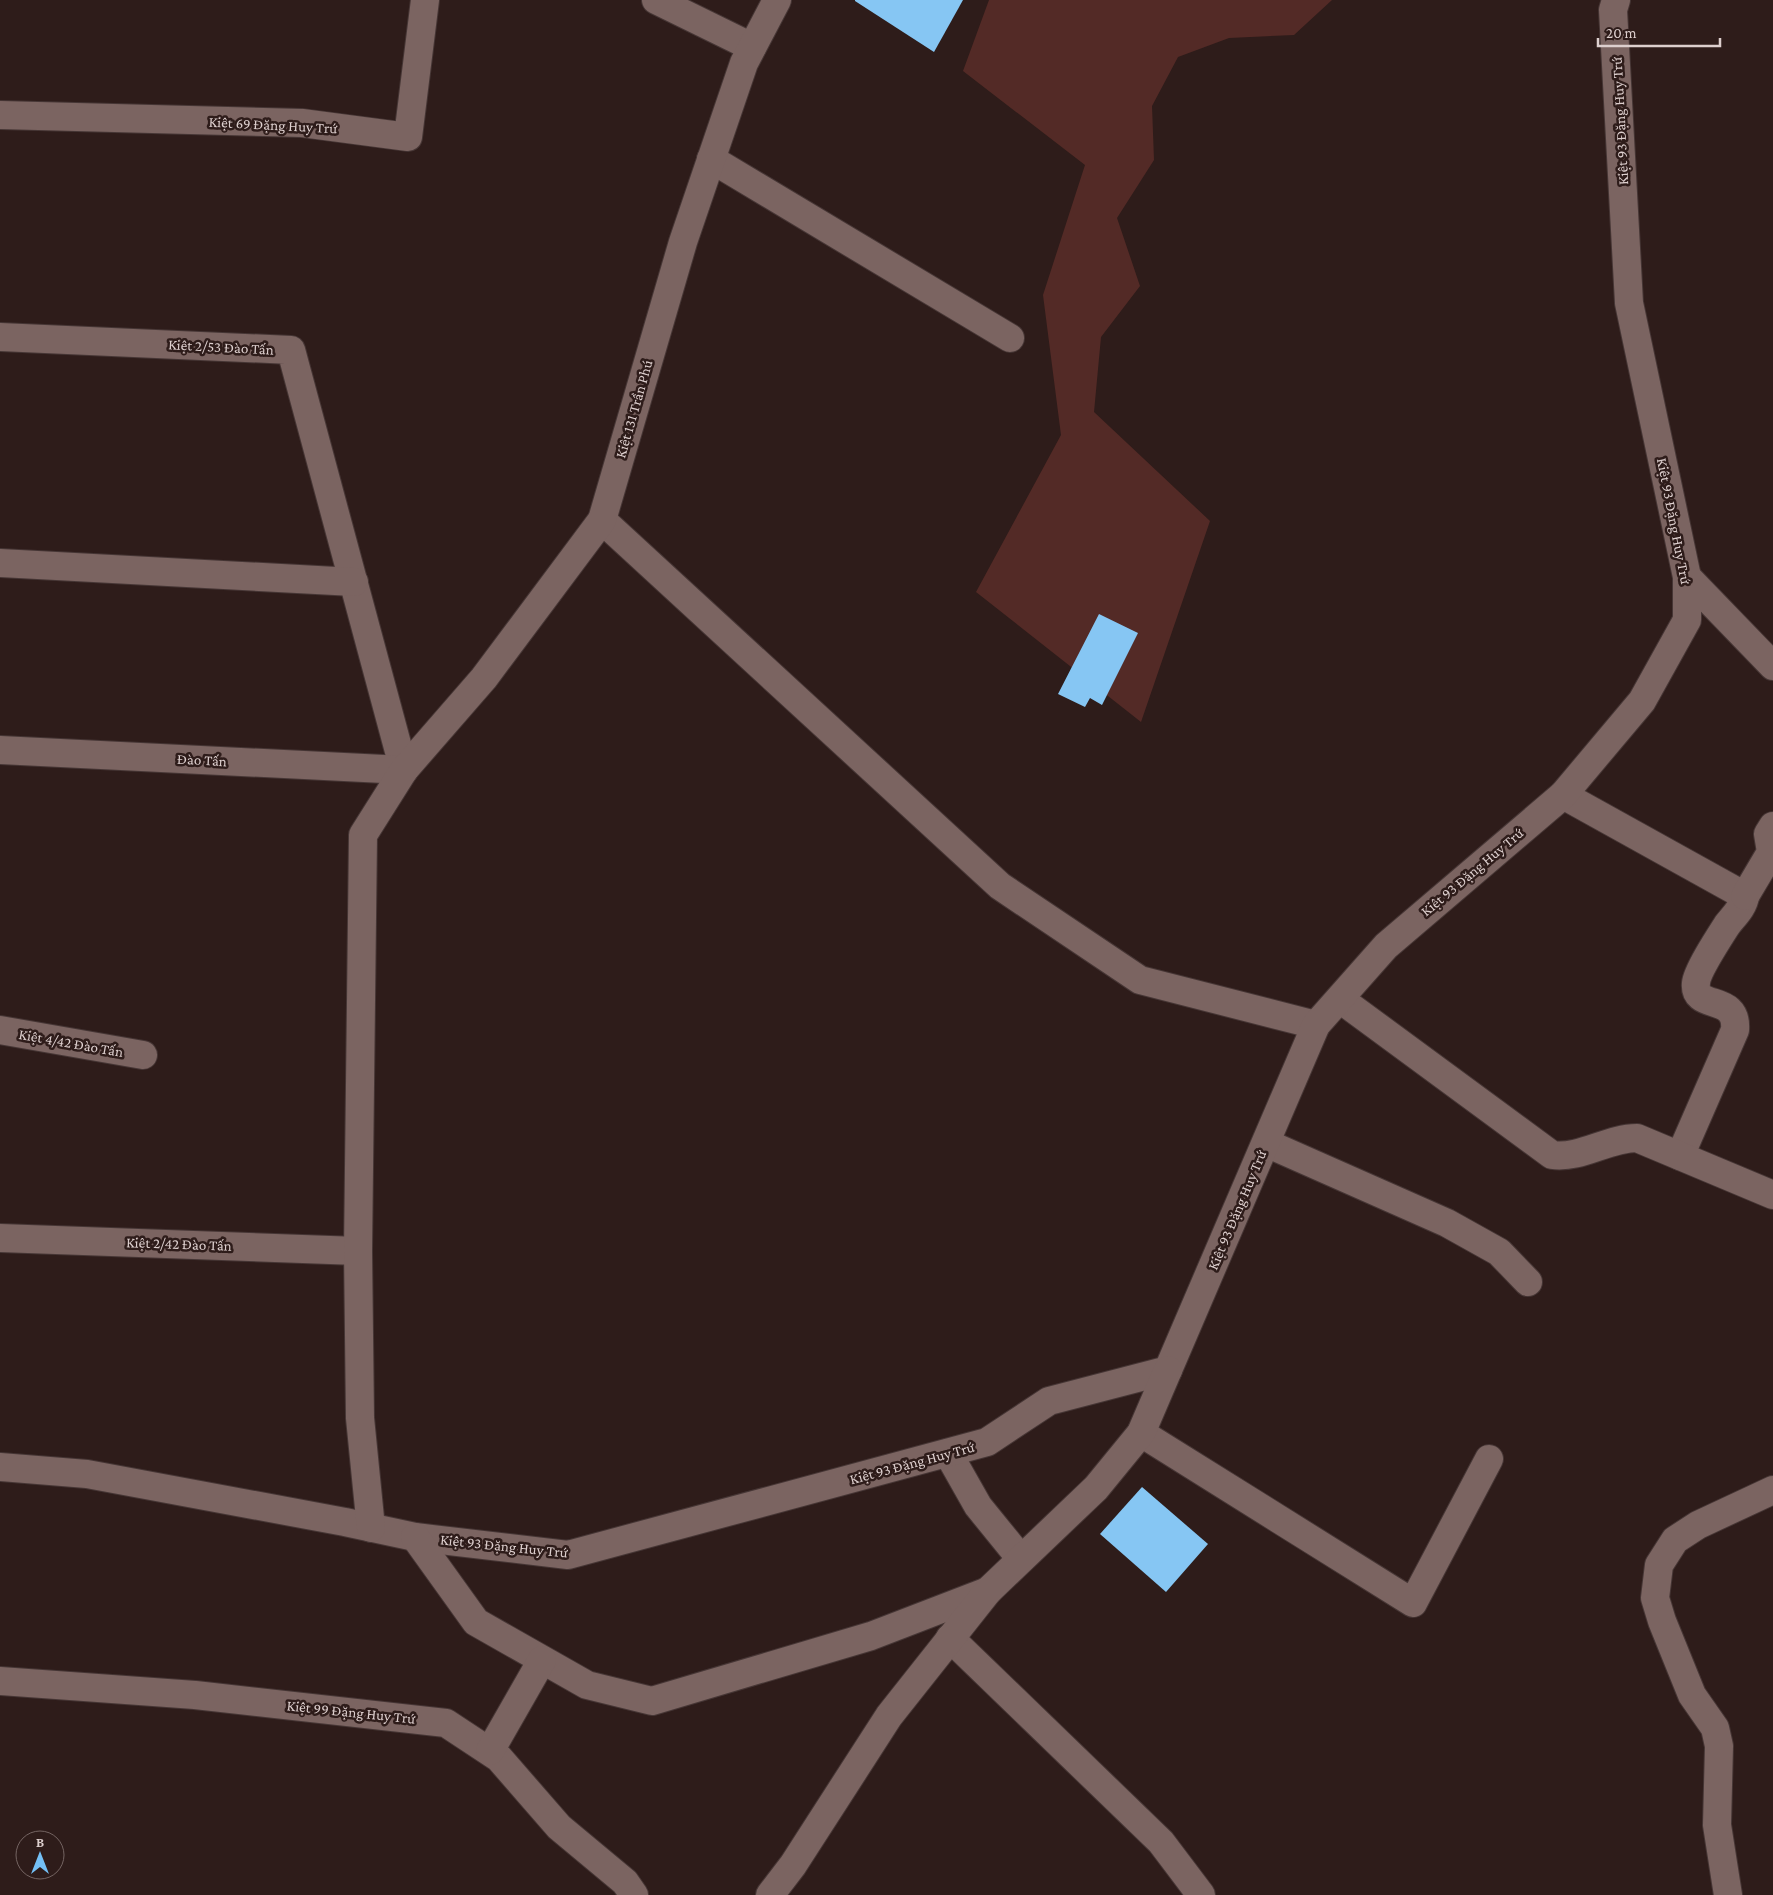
<svg xmlns="http://www.w3.org/2000/svg" width="1773" height="1895" font-family="'Crimson Pro',serif">
<style>
.green{fill:#532a26}
.building{fill:#86c6f3}
.lines{fill:none;stroke-linecap:round;stroke-linejoin:round}
.minor-casing{stroke:#463635;stroke-width:30}
.minor{stroke:#7b6461;stroke-width:28}
.labels{text-anchor:middle;dominant-baseline:central;stroke-width:5;stroke-linejoin:round;paint-order:stroke}
.street-label{font-size:15px;fill:#ddcfce;stroke:#2e1c1a}
</style>
<rect width="100%" height="100%" fill="#2e1c1a"/>
<polygon class="green" points="989,0 1332,0 1294,35 1229,38 1178,57 1152,106 1154,160 1117,218 1140,286 1101,337 1094,412 1210,521 1141,722 976,592 1061,435 1043,295 1085,165 963,71"/>
<g class="building">
<polygon points="855,0 963,0 934,52 855,1"/>
<polygon points="1099,614 1138,633 1102,705 1090,698 1085,707 1058,694"/>
<polygon points="1142,1487 1208,1544 1166,1592 1100,1534"/>
</g>
<g class="lines">
<g class="minor-casing">
<g id="minor">
<polyline points="656,0 752,47"/>
<polyline points="0,115 302,123 408,137 425,0"/>
<polyline points="711,159 1010,338"/>
<polyline points="0,337 291,350 404,770"/>
<polyline points="602,520 1000,886 1140,980 1316,1025"/>
<polyline points="0,563 354,582"/>
<polyline points="1687,577 1773,666"/>
<polyline points="0,750 404,770"/>
<path d="M1563,795L1745,896C1744,907 1733,917 1727,925C1720,936 1697,971 1696,983C1693,1012 1738,992 1735,1030L1680,1156"/>
<polyline points="1745,896 1771,852 1768,834 1773,826"/>
<path d="M1340,999L1552,1155C1581,1159 1608,1138 1637,1138L1773,1195"/>
<polyline points="0,1030 143,1055"/>
<polyline points="1266,1143 1447,1223 1499,1252 1528,1282"/>
<polyline points="0,1238 358,1251"/>
<polyline points="1141,1433 1413,1603 1489,1459"/>
<polyline points="948,1453 978,1506 1021,1559"/>
<polyline points="0,1467 87,1474 345,1522 415,1537 568,1555 987,1442 1049,1401 1168,1370 1316,1025 1386,946 1563,795 1642,701 1687,620 1687,577 1629,303 1613,10 1616,0"/>
<polyline points="371,1528 360,1418 358,1251 363,835 404,770 484,678 602,520 683,242 744,63 777,0"/>
<polyline points="415,1537 476,1622 587,1685 652,1701 871,1636 988,1591"/>
<polyline points="950,1638 1161,1842 1201,1895"/>
<polyline points="0,1681 195,1695 446,1723 499,1758 559,1827 625,1882 634,1895"/>
<polyline points="490,1751 542,1660"/>
<polyline points="770,1895 793,1865 889,1716 988,1591 1096,1488 1141,1433 1168,1370"/>
<polyline points="1728,1895 1717,1825 1719,1746 1715,1728 1692,1695 1662,1621 1655,1598 1659,1565 1675,1540 1698,1525 1773,1490"/>
</g>
</g>
<use href="#minor" class="minor"/>
</g>
<g class="labels">
<g class="street-label">
<text transform="translate(1620 121) rotate(-93)">Kiệt 93 Đặng Huy Trứ</text>
<text transform="translate(273 125) rotate(3)">Kiệt 69 Đặng Huy Trứ</text>
<text transform="translate(221 347) rotate(3)">Kiệt 2/53 Đào Tấn</text>
<text transform="translate(634 409) rotate(-74)">Kiệt 131 Trần Phú</text>
<text transform="translate(1674 521) rotate(79)">Kiệt 93 Đặng Huy Trứ</text>
<text transform="translate(202 760) rotate(3)">Đào Tấn</text>
<text transform="translate(1472 872) rotate(-40)">Kiệt 93 Đặng Huy Trứ</text>
<text transform="translate(71 1043) rotate(10)">Kiệt 4/42 Đào Tấn</text>
<text transform="translate(1237 1210) rotate(-67)">Kiệt 93 Đặng Huy Trứ</text>
<text transform="translate(179 1244) rotate(2)">Kiệt 2/42 Đào Tấn</text>
<text transform="translate(912 1463) rotate(-15)">Kiệt 93 Đặng Huy Trứ</text>
<text transform="translate(504 1546) rotate(6)">Kiệt 93 Đặng Huy Trứ</text>
<text transform="translate(351 1712) rotate(6)">Kiệt 99 Đặng Huy Trứ</text>
</g>
</g>
<g transform="translate(40 1855)"><circle r="24" fill="#2e1c1a" stroke="#746462"/>
<path d="M0-4L9 19L0 12L-9 19Z" fill="#74c0f6"/>
<text y="-8" font-size="14" font-weight="bold" text-anchor="middle" fill="#ddcfce">B</text>
</g>
<path d="M1598 38v8h122v-8" fill="none" stroke="#ddcfce" stroke-width="2.5"/>
<text x="1606" y="38" font-size="15" fill="#ddcfce" stroke="#2e1c1a" stroke-width="4" paint-order="stroke">20 m</text>
</svg>
